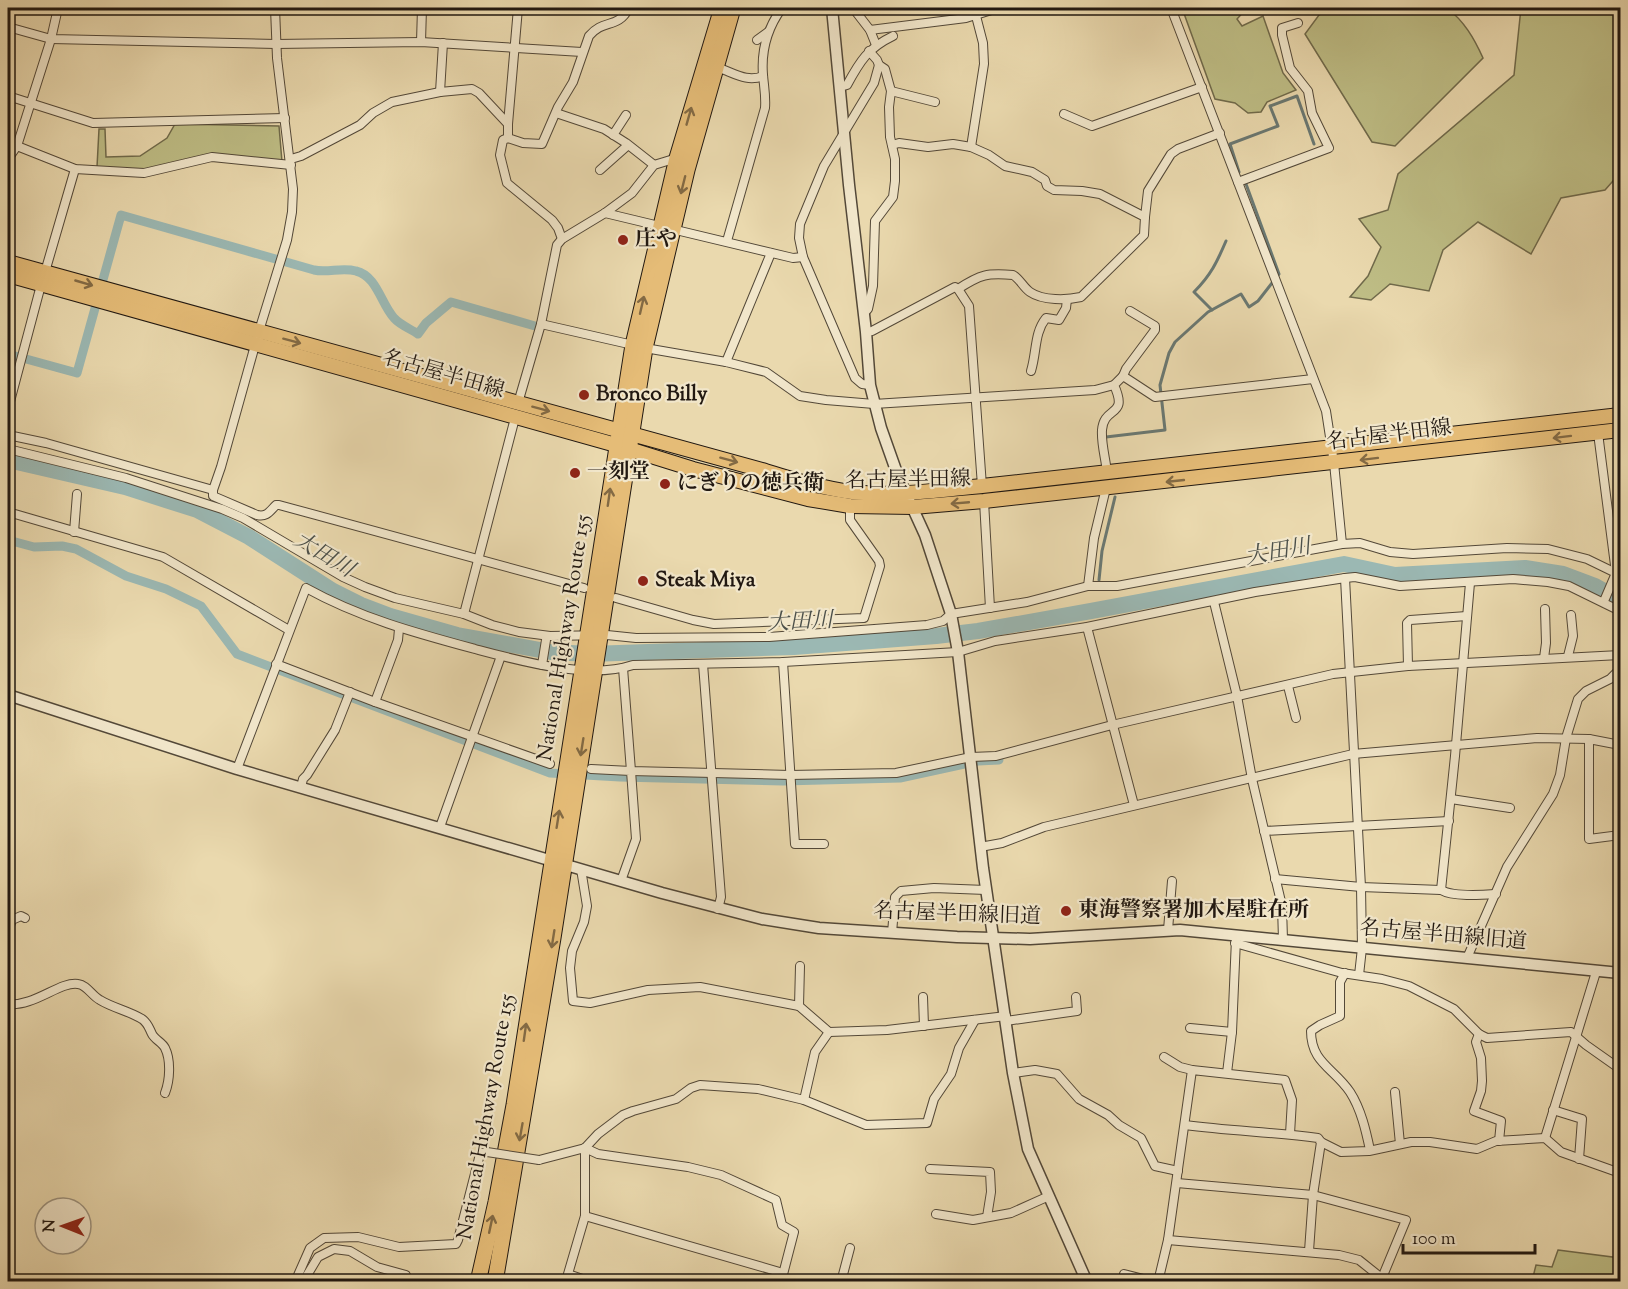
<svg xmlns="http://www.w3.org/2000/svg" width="1628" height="1289" font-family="'Sorts Mill Goudy','Noto Serif JP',serif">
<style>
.green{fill:#bebd85;stroke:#706a4b;stroke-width:1.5}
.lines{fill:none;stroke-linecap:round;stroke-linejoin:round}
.stream{stroke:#6a7872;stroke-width:3}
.canal{stroke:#9bb8b3;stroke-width:9}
.river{stroke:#9bb8b3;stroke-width:16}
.minor-casing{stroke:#534838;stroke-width:10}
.tertiary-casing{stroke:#534838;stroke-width:13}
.primary-casing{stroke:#211811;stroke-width:16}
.trunk-casing{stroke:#211811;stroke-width:17}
.minor{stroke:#f1e6ca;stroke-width:8}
.tertiary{stroke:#f1e6ca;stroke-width:10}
.primary{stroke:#e5bc77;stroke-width:14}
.trunk{stroke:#e5bc77;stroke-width:15}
.minor-bridge-casing{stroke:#534838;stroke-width:10;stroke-linecap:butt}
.minor-bridge{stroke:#f1e6ca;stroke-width:8}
.oneway{stroke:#836a44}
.poi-dot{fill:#8f2418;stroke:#f1e6ca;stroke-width:2}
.labels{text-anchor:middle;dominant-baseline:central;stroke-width:4.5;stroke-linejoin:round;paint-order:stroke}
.poi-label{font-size:21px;font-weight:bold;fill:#211811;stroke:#f1e6ca;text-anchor:start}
.street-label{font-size:21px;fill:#211811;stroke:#f1e6ca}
.water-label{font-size:22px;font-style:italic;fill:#4c504a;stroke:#f1e6ca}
</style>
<rect width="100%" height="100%" fill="#ead9ae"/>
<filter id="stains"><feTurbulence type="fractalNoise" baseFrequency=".00333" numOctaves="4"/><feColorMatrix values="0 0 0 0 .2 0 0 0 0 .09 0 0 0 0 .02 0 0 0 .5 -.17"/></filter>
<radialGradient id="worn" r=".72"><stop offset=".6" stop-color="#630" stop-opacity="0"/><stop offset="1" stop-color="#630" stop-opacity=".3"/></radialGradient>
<g class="green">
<polygon points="1182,8 1247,8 1237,19 1242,26 1263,16 1283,73 1296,90 1267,102 1261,112 1248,113 1235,103 1215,99"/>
<path d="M1330,8H1447C1464,21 1474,38 1483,58L1395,146L1372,142L1305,34L1319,15Z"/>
<polygon points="1521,8 1620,8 1620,173 1605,190 1561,198 1531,254 1478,222 1443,250 1429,291 1390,284 1371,300 1350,297 1368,276 1381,247 1359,219 1388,210 1398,174 1514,75"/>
<polygon points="175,124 279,126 282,162 212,155 141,170 97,167 99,129 105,129 106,157 140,156 167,138"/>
<polygon points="1558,1250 1620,1258 1620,1281 1532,1281 1536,1265 1552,1267"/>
</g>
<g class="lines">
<g class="stream">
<polyline points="1239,172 1230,144 1278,126 1270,106 1297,96 1314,144"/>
<path d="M1212,310L1194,292C1211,275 1217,262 1226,241"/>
<polyline points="1106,437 1165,430 1160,385 1169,353 1175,342 1208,312 1241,294 1249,307 1258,301 1279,274 1246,184"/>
<polyline points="1099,580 1102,551 1115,497"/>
</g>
<g class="canal">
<path d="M8,354L77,373L121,215L314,270C328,273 342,267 356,271C377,276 381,304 394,318C400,325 411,329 418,334L426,323L451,302L535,326"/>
<polyline points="8,540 34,547 62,546 76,549 126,576 166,589 201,606 237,654 550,773 620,777 783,781 900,778 978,761 999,760"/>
</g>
<polyline class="river" points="8,460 125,487 197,510 249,537 333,591 361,605 390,616 457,635 551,652 590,654 794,647 936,636 978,631 1091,611 1344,564 1395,575 1525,568 1563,574 1595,586 1620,600"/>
<g class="minor-casing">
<g id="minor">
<path d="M275,8L277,58L293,189L292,212L287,240L259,331L221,467L213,490V496L257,515C267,517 269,512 276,505H279L584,588"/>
<polyline points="853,8 870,30 876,45"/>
<polyline points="1171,8 1326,411 1334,463 1342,544"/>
<polyline points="8,27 51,39 276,44 421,42 582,52"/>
<polyline points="870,30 966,18 998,8"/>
<polyline points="757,40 768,32"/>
<polyline points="421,42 422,8"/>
<path d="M716,67C733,72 746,83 763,76"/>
<path d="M840,87L847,85C860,61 868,48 893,36"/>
<polyline points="891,91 935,102"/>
<polyline points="440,92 443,43"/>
<polyline points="8,96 93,123 285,118"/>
<polyline points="556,113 604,129 626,143 654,165"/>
<polyline points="1064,114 1092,126 1202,87"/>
<polyline points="508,124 518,8"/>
<polyline points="613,135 626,115"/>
<polyline points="508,138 503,140 500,155 507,183 552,220 558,228 562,239"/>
<polyline points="17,146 51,39 58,8"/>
<polyline points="971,147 984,64 983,43 976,16"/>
<polyline points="8,159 17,146 75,169 144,173 212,157 291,165"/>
<path d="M291,159L301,156L360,125L373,113L392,102L440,92L472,89L479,93L508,124V138L523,143L542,144L558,107L573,82L589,36C604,18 617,30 629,8"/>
<polyline points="600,170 627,146"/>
<polyline points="1238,182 1329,148 1312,113 1308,91 1290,68 1282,35 1282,28 1298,23"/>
<polyline points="605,213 793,258 803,257"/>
<polyline points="1145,217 1148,191 1171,154 1178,149 1220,133"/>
<path d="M727,241L765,108C766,96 764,87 763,75C761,50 768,27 782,8"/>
<polyline points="45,272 75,169"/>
<polyline points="958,289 969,306 982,486"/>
<polyline points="864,313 868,309 873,286 875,221 893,197 895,181 895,159 890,137 889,107 891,91 885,69 879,65 877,60 869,51"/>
<polyline points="541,324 633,345"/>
<path d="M866,332L872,331L955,287L958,289C981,274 987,273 1013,275C1020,279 1023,287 1030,292C1043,301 1067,300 1081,297L1144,235L1145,217L1100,194L1082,191L1054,190L1047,186L1045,180L1032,172L1005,166L989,155L971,147L953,144L928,147L899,143L892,145"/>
<polyline points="645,348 726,362 766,372 800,396 826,400 874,404 1095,390 1114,385"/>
<polyline points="726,362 771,253"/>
<path d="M1031,371C1037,351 1034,333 1046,318L1059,320L1066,308L1067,299"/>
<polyline points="1123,376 1126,369 1155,330 1155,326 1130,311"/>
<polyline points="870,385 862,384 855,378 803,257 799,238 800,224 824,166 874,83 879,65"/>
<polyline points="518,403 541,324 557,245 562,239 605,213 632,193 654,165 677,158"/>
<polyline points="8,409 41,285"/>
<polyline points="1598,433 1616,573 1604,601"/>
<polyline points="8,435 46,443 213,490"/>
<polyline points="8,449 126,478 222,509 243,518 343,577 365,587 395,598 464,614 492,625 519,632 550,636 607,635 636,638 769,637 927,625 943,621 951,614 1027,602 1088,586 1117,586 1342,544 1360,543 1390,552 1413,554 1507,548 1548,549 1587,559 1620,575"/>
<path d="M1107,473C1106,460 1101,444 1102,430C1104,405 1129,418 1114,385L1123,376L1155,397L1313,379"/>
<polyline points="984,501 990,608"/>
<polyline points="8,512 163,557 289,630"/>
<polyline points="74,532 77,494"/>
<polyline points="1345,578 1361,887 1362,948 1359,975"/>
<polyline points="1088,586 1094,538 1106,488"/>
<polyline points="616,598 693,620 714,624 864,618 880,566 879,561 850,520 850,506"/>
<polyline points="1214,602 1237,696 1252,779 1282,906 1283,940"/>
<polyline points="464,614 515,418"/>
<polyline points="1087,627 1134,805"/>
<polyline points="1568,656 1573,636 1571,615"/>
<polyline points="1544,658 1546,643 1545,609"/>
<polyline points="783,662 795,844 824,844"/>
<polyline points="276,664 375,702 550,764"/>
<polyline points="703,664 721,897 718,909"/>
<polyline points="542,665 546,640"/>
<polyline points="1408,666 1407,623 1410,620 1467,616"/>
<polyline points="623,668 631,771 790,775 896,773 971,757 996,756 1112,725 1333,674 1408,666 1620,655"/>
<polyline points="1288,686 1296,718"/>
<polyline points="375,702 398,640 399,629"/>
<polyline points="1589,739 1589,839 1620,835"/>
<path d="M237,769L306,588C360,618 416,633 475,649C520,661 588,680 633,665L783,662L958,652L995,641L1087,627L1255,592L1345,578L1355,577L1400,586L1513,579L1548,582L1569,586L1620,611"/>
<polyline points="591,769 631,771 636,839 621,881"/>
<polyline points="301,787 303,779 307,775 335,730 350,692"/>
<polyline points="1451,799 1510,808"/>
<polyline points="8,816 9,818 8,822"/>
<polyline points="440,827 501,656"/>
<polyline points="1264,831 1449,821"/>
<polyline points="980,847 1002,843 1044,827 1353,754 1537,738 1589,739 1620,745"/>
<polyline points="581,869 587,906 584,922 572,951 570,968 573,1001 590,1003 648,990 700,987 799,1006 829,1032 887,1030 1006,1016"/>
<path d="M1275,879L1361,887L1441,890C1453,897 1481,895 1496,894"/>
<polyline points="1441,890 1455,756 1470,583"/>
<polyline points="1168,930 1172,881"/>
<polyline points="8,931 12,920 21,916 25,918"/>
<polyline points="892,933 895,897 901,891 934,888 986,890"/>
<polyline points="1235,943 1342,973 1382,979 1409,986 1454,1009 1479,1034 1487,1038 1571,1032 1586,1045 1620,1069"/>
<polyline points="1467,958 1507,867 1553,794 1560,775 1566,738 1578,699 1586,691 1610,679 1620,669"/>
<path d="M1345,973L1340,982V1016L1320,1025L1311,1031C1311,1063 1334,1068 1350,1092C1361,1109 1366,1131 1370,1150"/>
<polyline points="923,997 924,1026"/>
<path d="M8,1004C34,1007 60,981 78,984C87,985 92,996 100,1000C113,1008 129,1011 142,1019C148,1023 149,1028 152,1034C155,1040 162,1042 165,1048C171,1060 170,1080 165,1093"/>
<polyline points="799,1006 800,966"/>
<polyline points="1006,1021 1077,1011 1076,997"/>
<polyline points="1190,1028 1232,1032"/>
<polyline points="1479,1034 1476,1042 1481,1058 1482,1081 1481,1091 1474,1111 1501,1121 1499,1141"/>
<polyline points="1164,1057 1180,1067 1192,1070"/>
<polyline points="1013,1073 1035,1070 1057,1074 1079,1099 1108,1115 1119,1125 1141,1138 1155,1166 1178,1171"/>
<polyline points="1227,1073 1232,1032 1236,939"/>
<polyline points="1395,1092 1400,1144"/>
<polyline points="804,1100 866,1125 927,1123 934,1099 951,1074 959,1048 975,1020"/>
<polyline points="1553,1110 1582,1119 1579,1159"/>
<path d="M1185,1125C1230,1131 1274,1132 1318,1138L1321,1142L1341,1152L1369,1151L1411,1142H1430L1477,1149L1496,1141L1545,1138L1561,1152L1620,1173"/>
<polyline points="1545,1138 1596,972"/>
<polyline points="585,1148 598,1154 688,1167 721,1175 776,1200 782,1225 794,1232 781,1282"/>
<polyline points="585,1148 585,1216 568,1274 591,1282"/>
<polyline points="539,1160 585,1148 598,1134 623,1115 633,1111 676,1099 691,1088 700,1085 758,1089 804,1100 815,1052 829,1032"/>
<polyline points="930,1169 990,1172 991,1192 987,1217"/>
<polyline points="1177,1183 1313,1195 1406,1220 1382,1278"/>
<polyline points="936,1214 973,1220 1011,1213 1049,1196"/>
<polyline points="585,1216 783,1273"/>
<polyline points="1168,1240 1339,1255 1359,1260 1384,1280"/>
<polyline points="1309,1251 1313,1195 1321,1142"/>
<polyline points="1124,1274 1155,1282"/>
<polyline points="295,1282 310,1248 324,1238 358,1237 399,1247 456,1244 458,1240 479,1158 482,1153 487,1152"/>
<polyline points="303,1282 318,1257 334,1249 350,1251 377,1267 406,1275 408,1282"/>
<polyline points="841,1282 850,1248"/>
<polyline points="1158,1282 1168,1240 1192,1070 1285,1080 1292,1100 1290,1134"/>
</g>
</g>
<g class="tertiary-casing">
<g id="tertiary">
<polyline points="832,8 849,185 866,332 870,385 881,428 898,476 925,535 951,614 958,652 983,868 1013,1073 1028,1149 1087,1282"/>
<polyline points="8,695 237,769 662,893 762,919 819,928 957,937 1030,939 1180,930 1620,973"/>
</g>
</g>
<g class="primary-casing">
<g id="primary">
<path d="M8,262L762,470C792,479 821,488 852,492C895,497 939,490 982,486L1620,415"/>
<polyline points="8,275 616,445 693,469 808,499 850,506 913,507 984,501 1620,430"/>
</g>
</g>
<g class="trunk-casing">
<g id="trunk">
<polyline points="478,1282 496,1202 514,1105 633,345 677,158 722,8"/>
<polyline points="495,1282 553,938 645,348 687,170 733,8"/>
</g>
</g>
<use href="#minor" class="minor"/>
<use href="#tertiary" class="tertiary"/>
<use href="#primary" class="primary"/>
<use href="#trunk" class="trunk"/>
<g class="minor-bridge-casing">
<polyline id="minor-bridge" points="487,1152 539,1160"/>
</g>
<use href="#minor-bridge" class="minor-bridge"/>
</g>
<defs><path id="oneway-shaft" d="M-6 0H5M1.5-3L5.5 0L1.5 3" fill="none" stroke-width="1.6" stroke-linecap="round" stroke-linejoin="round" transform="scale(1.5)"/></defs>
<g class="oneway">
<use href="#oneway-shaft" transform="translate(689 116) rotate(-74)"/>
<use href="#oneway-shaft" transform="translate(683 185) rotate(104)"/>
<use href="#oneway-shaft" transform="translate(84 283) rotate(16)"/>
<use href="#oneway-shaft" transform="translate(642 305) rotate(-77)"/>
<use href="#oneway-shaft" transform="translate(292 341) rotate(15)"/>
<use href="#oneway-shaft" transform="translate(541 409) rotate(15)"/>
<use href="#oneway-shaft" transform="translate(1562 437) rotate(173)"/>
<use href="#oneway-shaft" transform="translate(1369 459) rotate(173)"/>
<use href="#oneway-shaft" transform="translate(729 460) rotate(15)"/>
<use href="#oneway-shaft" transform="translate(1175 481) rotate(174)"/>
<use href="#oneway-shaft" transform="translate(609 497) rotate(-82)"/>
<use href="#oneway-shaft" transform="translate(960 503) rotate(175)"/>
<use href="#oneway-shaft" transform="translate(582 747) rotate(99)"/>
<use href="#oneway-shaft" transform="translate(558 819) rotate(-81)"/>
<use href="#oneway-shaft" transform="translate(553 939) rotate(99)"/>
<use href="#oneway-shaft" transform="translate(525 1032) rotate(-82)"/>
<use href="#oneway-shaft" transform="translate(521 1132) rotate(100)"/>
<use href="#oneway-shaft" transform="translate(491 1224) rotate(-78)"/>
</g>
<g class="poi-dot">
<circle cx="623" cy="240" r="6"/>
<circle cx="584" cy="395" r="6"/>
<circle cx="575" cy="473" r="6"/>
<circle cx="665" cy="484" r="6"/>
<circle cx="643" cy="581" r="6"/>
<circle cx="1066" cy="911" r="6"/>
</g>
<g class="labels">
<g class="poi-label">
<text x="635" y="240">庄や</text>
<text x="596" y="395">Bronco Billy</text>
<text x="587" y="473">一刻堂</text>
<text x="677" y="484">にぎりの徳兵衛</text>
<text x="655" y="581">Steak Miya</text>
<text x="1078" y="911">東海警察署加木屋駐在所</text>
</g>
<g class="street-label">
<text transform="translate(443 375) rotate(16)">名古屋半田線</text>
<text transform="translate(1389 436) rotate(-7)">名古屋半田線</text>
<text transform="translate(908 481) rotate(-1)">名古屋半田線</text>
<text transform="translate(565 638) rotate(-81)">National Highway Route 155</text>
<text transform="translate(957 915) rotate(2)">名古屋半田線旧道</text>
<text transform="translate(1443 936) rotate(5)">名古屋半田線旧道</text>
<text transform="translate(487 1117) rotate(-80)">National Highway Route 155</text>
</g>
<g class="water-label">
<text transform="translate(1278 553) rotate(-10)">大田川</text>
<text transform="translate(323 556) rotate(31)">大田川</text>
<text transform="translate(800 623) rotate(-3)">大田川</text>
</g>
</g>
<rect width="1628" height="1289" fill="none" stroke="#ead9ae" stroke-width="30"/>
<rect x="9" y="9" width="1610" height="1271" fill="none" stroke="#211811" stroke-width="3"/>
<rect x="15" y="15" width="1598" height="1259" fill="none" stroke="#211811" stroke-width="1.5"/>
<g transform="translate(63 1226) rotate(271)"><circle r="28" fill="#f1e6ca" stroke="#9e9480" stroke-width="1.5"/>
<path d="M0-4.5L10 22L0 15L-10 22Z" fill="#8f2418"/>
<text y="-9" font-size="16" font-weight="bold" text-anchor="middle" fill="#211811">N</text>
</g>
<path d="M1403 1244v9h132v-9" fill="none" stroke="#211811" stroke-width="3"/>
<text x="1412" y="1244" font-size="18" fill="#211811" stroke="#f1e6ca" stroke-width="4.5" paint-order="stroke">100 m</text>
<rect width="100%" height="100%" filter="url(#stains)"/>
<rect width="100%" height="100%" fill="url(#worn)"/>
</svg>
